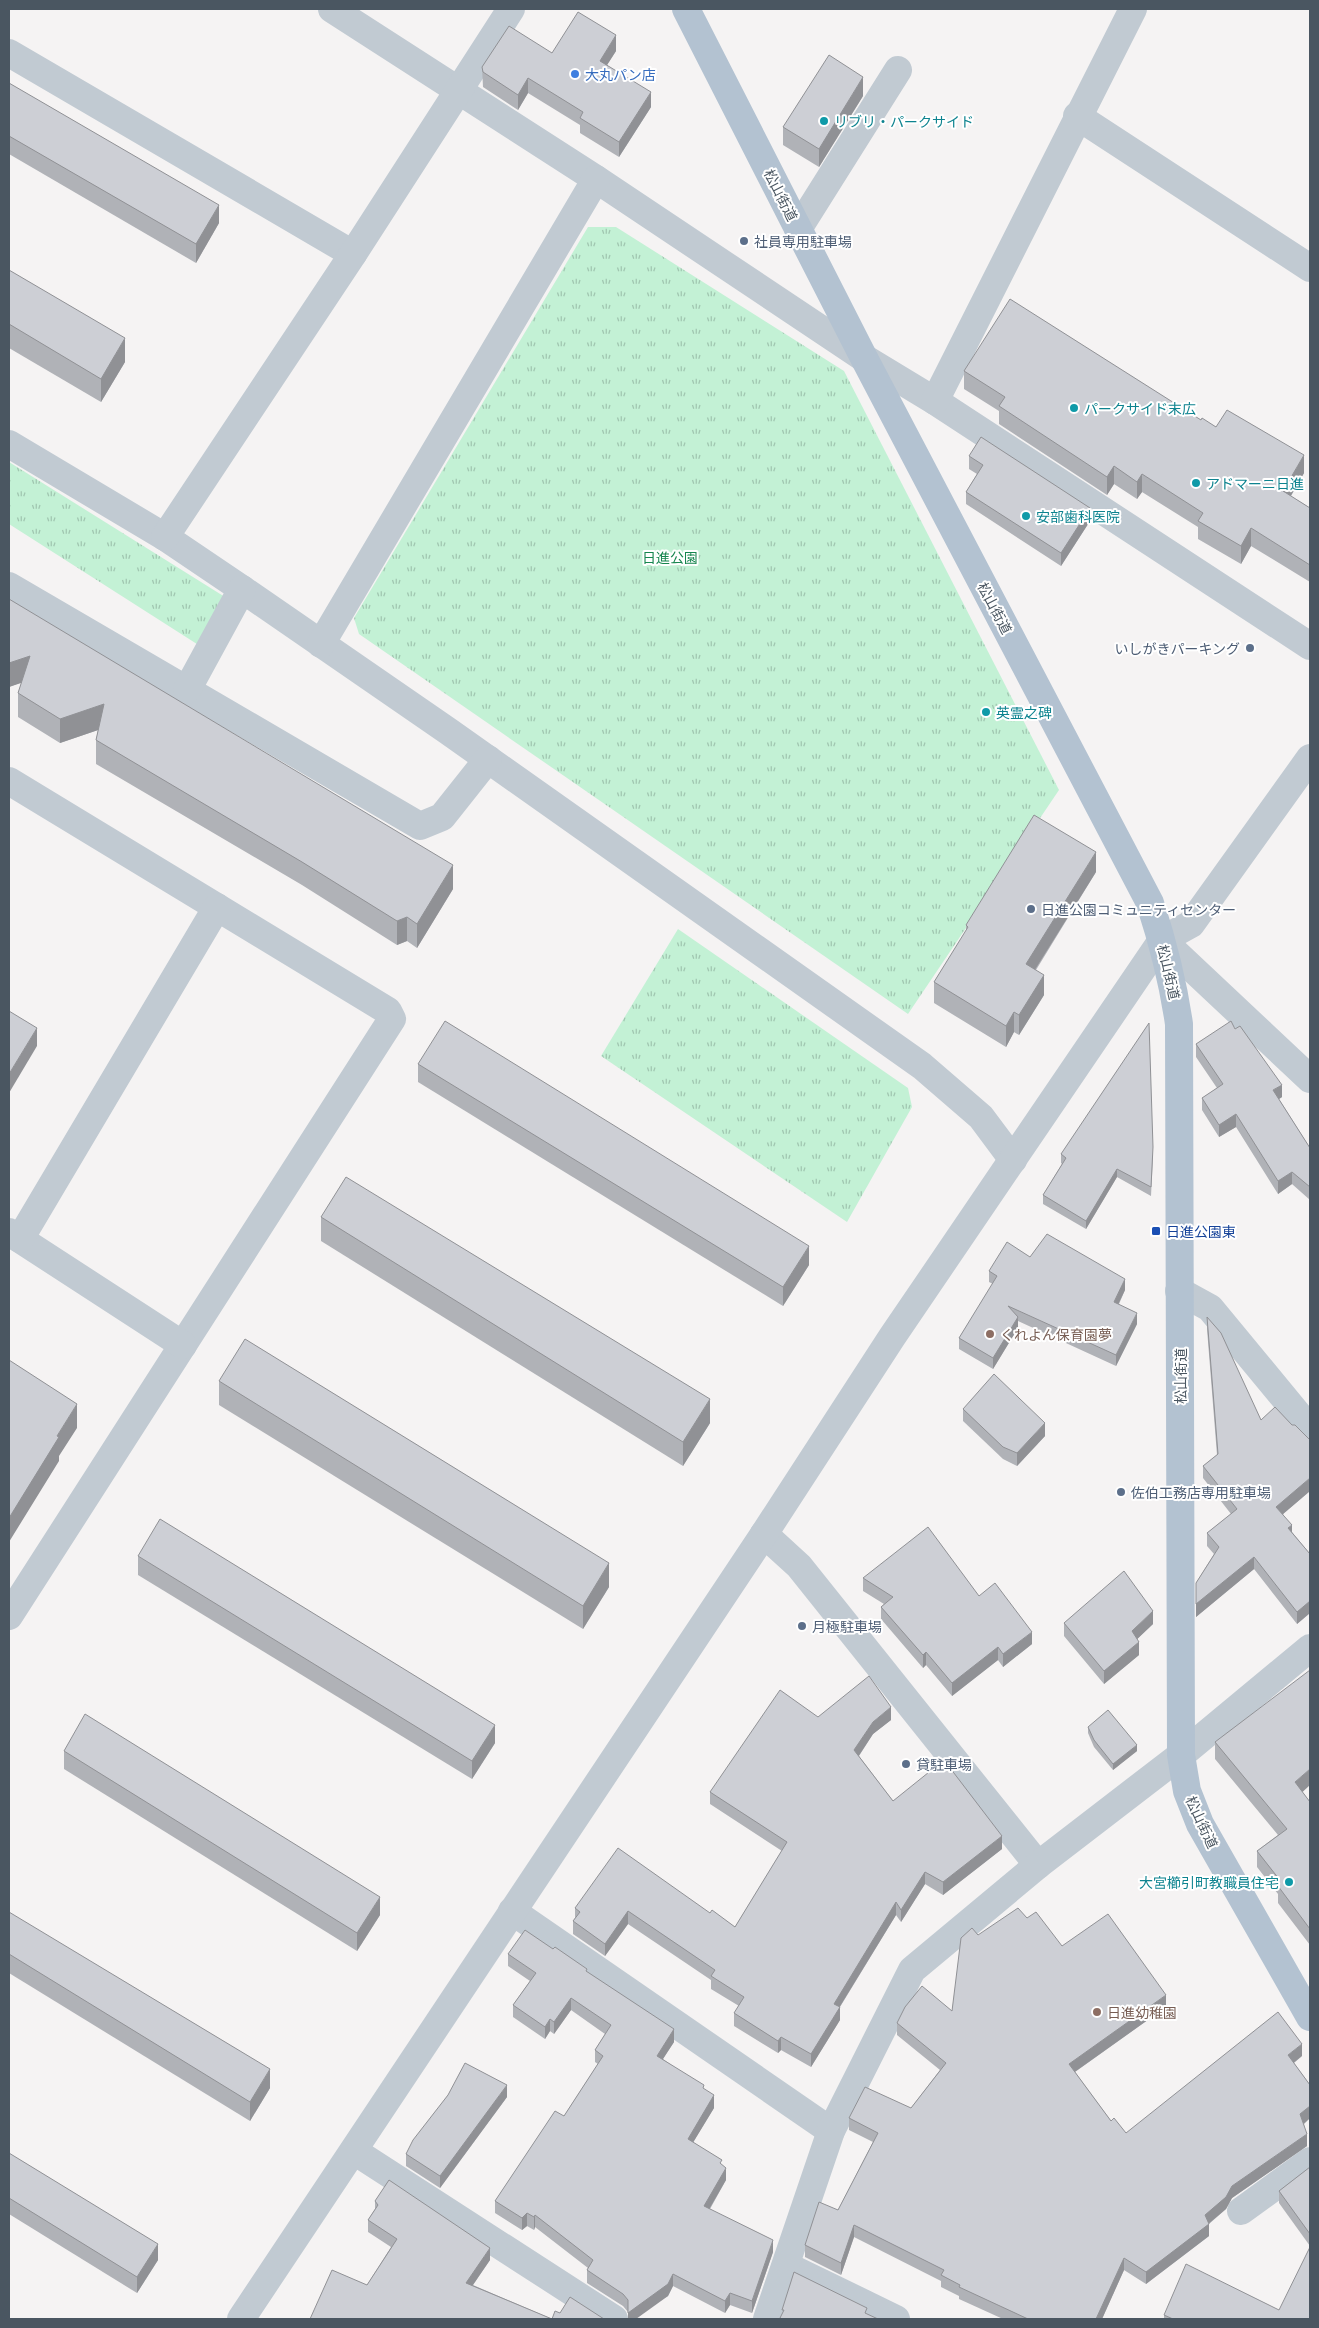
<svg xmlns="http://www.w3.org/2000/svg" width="1319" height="2328" font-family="Manrope,'Noto Sans JP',sans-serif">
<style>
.park{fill:url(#park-tufts)}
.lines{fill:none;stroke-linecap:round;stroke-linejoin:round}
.minor{stroke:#c1cad2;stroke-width:28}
.major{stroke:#b3c2d1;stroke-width:28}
.wall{fill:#b0b2b7}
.shaded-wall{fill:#909195}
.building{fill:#cdcfd5;stroke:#909195}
.shop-dot{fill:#3f7fe0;stroke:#fff;stroke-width:2}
.culture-dot{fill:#0f9aa8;stroke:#fff;stroke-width:2}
.service-dot{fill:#5c6f8a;stroke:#fff;stroke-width:2}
.transit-dot{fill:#1a4fb4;stroke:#fff;stroke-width:2}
.education-dot{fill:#8d6e63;stroke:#fff;stroke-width:2}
.labels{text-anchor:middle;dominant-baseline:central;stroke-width:4;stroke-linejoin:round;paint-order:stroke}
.shop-label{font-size:14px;fill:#366cbe;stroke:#fff;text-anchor:start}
.culture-label{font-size:14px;fill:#0d838f;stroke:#fff;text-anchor:start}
.street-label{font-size:14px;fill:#4a5661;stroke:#fff}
.service-label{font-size:14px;fill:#4e5e75;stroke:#fff;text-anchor:start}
.park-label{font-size:14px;fill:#17864f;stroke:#fff}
.transit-label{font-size:14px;fill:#164399;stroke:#fff;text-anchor:start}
.education-label{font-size:14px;fill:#785e54;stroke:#fff;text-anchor:start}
</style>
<defs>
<pattern id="park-tufts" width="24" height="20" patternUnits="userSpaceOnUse" patternTransform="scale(1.25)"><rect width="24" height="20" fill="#c3f1d5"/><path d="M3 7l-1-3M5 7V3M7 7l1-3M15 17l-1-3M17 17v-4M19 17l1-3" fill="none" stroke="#a0c6b0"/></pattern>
</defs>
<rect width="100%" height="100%" fill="#f5f3f3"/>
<g class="park">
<polygon points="588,227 616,227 844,371 1059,790 908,1014 359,634 354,618"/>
<polygon points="9,462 225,597 200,646 9,524"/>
<polygon points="678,929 908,1088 912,1107 847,1222 601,1056"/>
</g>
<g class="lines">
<g class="minor">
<polyline points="332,9 596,179 864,358 935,401 1310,646"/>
<polyline points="9,53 353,254"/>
<polyline points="1077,116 1310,268"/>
<polyline points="798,229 898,70"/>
<polyline points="935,401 1133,9"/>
<polyline points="9,444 165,537 242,589 448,731 922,1066 981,1117 1013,1160"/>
<polyline points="165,537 353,254 511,9"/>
<polyline points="9,586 420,826 442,817 488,759"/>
<polyline points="321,644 596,179"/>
<polyline points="187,690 242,589"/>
<polyline points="9,781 388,1011 392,1019 9,1616"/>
<polyline points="1162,940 1310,1079"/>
<polyline points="9,1232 183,1345"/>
<polyline points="20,1239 217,907"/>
<polyline points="1179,1291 1210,1308 1310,1429"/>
<polyline points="764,1534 799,1566 1038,1865"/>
<polyline points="512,1911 831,2131"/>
<polyline points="354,2151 614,2319"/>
<polyline points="1241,2211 1310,2161"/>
<polyline points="787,2266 896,2319"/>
<polyline points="241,2319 764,1534 892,1337 1162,940 1191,924 1310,758"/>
<polyline points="767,2319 831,2131 912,1970 1038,1865 1181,1755 1310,1648"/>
</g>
<path class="major" d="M686,9L864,358L1150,903C1163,943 1173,982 1179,1024L1181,1755L1187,1791L1200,1824L1310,2017"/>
</g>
<g class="wall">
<polygon points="616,51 607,65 651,107 619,157 580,133 580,125 528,93 518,110 483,87 482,67 552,53"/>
<polygon points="9,83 219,223 196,263 9,154"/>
<polygon points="863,96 819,167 783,145 783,127"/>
<polygon points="9,270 125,362 101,402 9,348"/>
<polygon points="964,371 1201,420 1216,427 1304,473 1291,496 1310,508 1310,582 1251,546 1241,564 1198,539 1198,527 1142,492 1137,499 1114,484 1107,495 999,424 999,411 964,389"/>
<polygon points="969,456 1090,521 1061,566 966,504 966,492 977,474 969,469"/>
<polygon points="9,599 453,889 417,948 407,941 397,945 302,885 96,764 96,740 98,730 60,743 18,717 18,693 22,682 9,687"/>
<polygon points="1096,872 1036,970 1044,995 1019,1035 1014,1032 1006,1047 934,1003 934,982 966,931 966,925"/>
<polygon points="1196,1044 1282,1097 1279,1099 1310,1148 1310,1200 1292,1184 1278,1194 1236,1127 1219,1137 1202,1110 1202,1098 1217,1088 1196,1057"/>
<polygon points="418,1064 809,1265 783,1306 418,1082"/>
<polygon points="1061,1154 1153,1156 1151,1196 1117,1177 1086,1229 1043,1204 1043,1195 1062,1164 1061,1163"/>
<polygon points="321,1217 710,1423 683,1466 321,1241"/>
<polygon points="1030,1257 1125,1290 1119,1304 1137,1324 1116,1366 1018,1321 1018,1328 993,1369 959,1349 959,1338 993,1284 989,1282 989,1271"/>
<polygon points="1207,1317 1261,1420 1310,1491 1283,1514 1292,1532 1310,1554 1310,1613 1297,1624 1254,1569 1196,1617 1196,1583 1214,1554 1207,1546 1207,1533 1231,1514 1203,1478 1203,1466 1217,1455 1207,1329"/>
<polygon points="219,1381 609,1587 583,1629 219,1405"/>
<polygon points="963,1409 1045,1436 1017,1466 1003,1459 963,1421"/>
<polygon points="138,1556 495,1743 472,1779 138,1575"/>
<polygon points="863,1578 979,1596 1032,1644 1003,1667 998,1660 952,1696 926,1665 923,1668 881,1619 881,1607 884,1604 863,1591"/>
<polygon points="1064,1623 1153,1624 1137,1639 1139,1655 1104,1684 1064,1636"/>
<polygon points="818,1717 891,1720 873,1734 859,1756 893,1801 1002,1849 943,1895 925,1884 901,1922 896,1915 840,2007 840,2020 811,2067 781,2050 778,2053 734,2026 734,2013 739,2006 711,1989 711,1980 628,1924 605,1956 573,1934 573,1921 575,1918 575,1908 710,1913 735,1927 782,1851 710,1804 710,1792"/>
<polygon points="1088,1727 1137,1751 1113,1770 1094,1747 1088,1733"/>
<polygon points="1215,1742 1302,1792 1310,1802 1310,1945 1278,1903 1278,1894 1257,1867 1257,1851 1278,1835 1215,1759"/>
<polygon points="64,1751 380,1915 357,1951 64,1769"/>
<polygon points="9,1912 270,2088 250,2121 9,1973"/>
<polygon points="1027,1918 1062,1946 1166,2007 1075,2072 1111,2121 1126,2133 1302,2056 1294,2063 1310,2085 1310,2118 1304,2124 1307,2146 1232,2198 1226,2209 1209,2224 1209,2236 1146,2284 1124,2270 1102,2319 1003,2319 959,2299 959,2296 941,2287 941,2281 854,2237 841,2275 805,2257 805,2245 838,2210 873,2142 849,2130 849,2118 911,2108 940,2070 897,2035 897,2023 952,2011 978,1935"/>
<polygon points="508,1954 587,1972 674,2042 663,2059 704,2089 714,2108 693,2142 722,2165 726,2180 710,2209 773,2252 752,2313 730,2305 725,2313 673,2286 668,2296 628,2319 628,2312 623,2306 587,2283 587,2270 588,2268 535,2227 534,2230 527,2226 522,2230 495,2213 495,2201 564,2116 598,2064 595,2062 595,2050 605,2034 571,2010 554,2034 550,2031 545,2039 513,2017 513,2005 530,1981 508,1966"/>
<polygon points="448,2095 507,2097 440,2188 406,2166 406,2154"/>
<polygon points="9,2153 158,2260 137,2293 9,2214"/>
<polygon points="1310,2167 1310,2246 1279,2203 1279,2191"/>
<polygon points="375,2201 490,2260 473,2285 552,2319 560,2313 604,2319 310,2319 367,2285 391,2247 368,2232 368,2220 375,2209"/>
<polygon points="1279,2310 1310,2319 1164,2319 1164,2315"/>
</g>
<g class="shaded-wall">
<polygon points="616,35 616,51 600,76 600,61"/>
<polygon points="863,77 863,96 819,167 819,149"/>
<polygon points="528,78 528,93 518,110 518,95"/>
<polygon points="651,92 651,107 619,157 619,142"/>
<polygon points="219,205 219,223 196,263 196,244"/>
<polygon points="125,338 125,362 101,402 101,379"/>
<polygon points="1304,455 1304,473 1283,509 1283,491"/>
<polygon points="1114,466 1114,484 1107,495 1107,477"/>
<polygon points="1142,474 1142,492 1137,499 1137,482"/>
<polygon points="1090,508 1090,521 1061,566 1061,553"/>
<polygon points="1251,528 1251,546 1241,564 1241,546"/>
<polygon points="30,656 30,680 9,687 9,663"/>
<polygon points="104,704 104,728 60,743 60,719"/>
<polygon points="1096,852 1096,872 1026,984 1026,964"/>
<polygon points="453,865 453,889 417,948 417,924"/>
<polygon points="407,917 407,941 397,945 397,921"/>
<polygon points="1044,975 1044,995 1019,1035 1019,1015"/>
<polygon points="1014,1012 1014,1032 1006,1047 1006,1026"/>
<polygon points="37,1028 37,1046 9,1093 9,1074"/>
<polygon points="1282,1085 1282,1097 1273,1103 1273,1090"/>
<polygon points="1236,1114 1236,1127 1219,1137 1219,1125"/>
<polygon points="1117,1169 1117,1177 1086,1229 1086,1221"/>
<polygon points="1292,1172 1292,1184 1278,1194 1278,1181"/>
<polygon points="809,1246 809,1265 783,1306 783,1287"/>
<polygon points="1125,1279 1125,1290 1114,1313 1114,1302"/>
<polygon points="1137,1313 1137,1324 1116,1366 1116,1355"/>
<polygon points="1018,1317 1018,1328 993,1369 993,1358"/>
<polygon points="710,1399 710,1423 683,1466 683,1442"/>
<polygon points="77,1404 77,1428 59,1456 59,1461 9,1542 9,1518 57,1436"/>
<polygon points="1045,1423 1045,1436 1017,1466 1017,1453"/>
<polygon points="1310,1478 1310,1491 1276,1520 1276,1507"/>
<polygon points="1292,1525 1292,1538 1288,1528"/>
<polygon points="1254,1557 1254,1569 1196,1617 1196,1604"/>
<polygon points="609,1563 609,1587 583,1629 583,1606"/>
<polygon points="1310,1601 1310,1613 1297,1624 1297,1612"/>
<polygon points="1153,1611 1153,1624 1132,1644 1132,1631"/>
<polygon points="1032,1632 1032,1644 1003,1667 1003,1654"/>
<polygon points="1139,1642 1139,1655 1104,1684 1104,1671"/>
<polygon points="998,1647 998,1660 952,1696 952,1683"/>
<polygon points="926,1652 926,1665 923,1668 923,1655"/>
<polygon points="891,1707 891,1720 873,1734 854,1763 854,1750 873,1722"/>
<polygon points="495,1725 495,1743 472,1779 472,1761"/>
<polygon points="1137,1745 1137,1751 1113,1770 1113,1764"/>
<polygon points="1310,1769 1310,1785 1295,1799 1295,1782"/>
<polygon points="1002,1836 1002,1849 943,1895 943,1882"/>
<polygon points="925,1872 925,1884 901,1922 901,1910"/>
<polygon points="380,1897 380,1915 357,1951 357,1933"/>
<polygon points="896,1902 896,1915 834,2016 834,2004"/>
<polygon points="628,1911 628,1924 605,1956 605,1944"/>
<polygon points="1166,1995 1166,2007 1069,2076 1069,2064"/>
<polygon points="571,1998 571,2010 554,2034 554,2022"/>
<polygon points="840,2007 840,2020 811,2067 811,2054"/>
<polygon points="550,2019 550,2031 545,2039 545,2027"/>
<polygon points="674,2029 674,2042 657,2068 657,2056"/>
<polygon points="781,2037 781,2050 778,2053 778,2041"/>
<polygon points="1302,2044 1302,2056 1288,2067 1288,2055"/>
<polygon points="270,2069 270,2088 250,2121 250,2102"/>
<polygon points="507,2085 507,2097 440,2188 440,2176"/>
<polygon points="714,2095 714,2108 688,2151 688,2139"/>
<polygon points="1310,2106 1310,2118 1300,2127 1300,2114"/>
<polygon points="1307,2134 1307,2146 1232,2198 1226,2209 1207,2225 1209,2224 1209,2236 1146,2284 1146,2272 1205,2215 1232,2186"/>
<polygon points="726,2168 726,2180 704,2218 704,2206"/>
<polygon points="527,2213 527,2226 522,2230 522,2218"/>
<polygon points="535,2215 535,2227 534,2230 534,2217"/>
<polygon points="854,2225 854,2237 841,2275 841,2263"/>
<polygon points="773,2240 773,2252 752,2313 752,2301"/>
<polygon points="158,2244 158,2260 137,2293 137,2277"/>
<polygon points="490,2248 490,2260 466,2295 466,2283"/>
<polygon points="1124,2258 1124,2270 1102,2319 1096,2319"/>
<polygon points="673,2274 673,2286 668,2296 636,2319 628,2319 628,2313"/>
<polygon points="730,2293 730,2305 725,2313 725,2301"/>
</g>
<g class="building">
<polygon points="578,12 616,35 600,61 651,92 619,142 580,118 583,112 528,78 518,95 483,72 482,67 509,26 552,53"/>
<polygon points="829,55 863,77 819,149 783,127"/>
<polygon points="9,83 219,205 196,244 9,136"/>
<polygon points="9,270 125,338 101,379 9,324"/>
<polygon points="1010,299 1201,420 1202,418 1216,427 1227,410 1304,455 1283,491 1310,508 1310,565 1251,528 1241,546 1198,521 1203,513 1142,474 1137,482 1114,466 1107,477 999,406 1005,397 964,371"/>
<polygon points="981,437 1090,508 1061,553 966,492 983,465 969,456"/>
<polygon points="9,599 453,865 417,924 407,917 397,921 302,862 96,740 104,704 60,719 18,693 30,656 9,663"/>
<polygon points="1034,815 1096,852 1026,964 1044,975 1019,1015 1014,1012 1006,1026 934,982 968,927 966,925"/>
<polygon points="9,1011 37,1028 9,1074"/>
<polygon points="445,1021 809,1246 783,1287 418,1064"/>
<polygon points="1231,1021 1235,1029 1240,1026 1282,1085 1273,1090 1310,1148 1310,1187 1292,1172 1278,1181 1236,1114 1219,1125 1202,1098 1223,1084 1196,1044"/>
<polygon points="1149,1023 1153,1147 1151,1187 1117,1169 1086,1221 1043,1195 1066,1158 1061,1154"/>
<polygon points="346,1177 710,1399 683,1442 321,1217"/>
<polygon points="1047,1234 1125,1279 1114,1302 1137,1313 1116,1355 1008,1306 1018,1317 993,1358 959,1338 997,1276 989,1271 1007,1242 1030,1257"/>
<polygon points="1207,1317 1221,1333 1261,1420 1275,1407 1292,1425 1295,1425 1310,1440 1310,1478 1276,1507 1292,1525 1288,1528 1310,1554 1310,1601 1297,1612 1254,1557 1196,1604 1196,1583 1219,1547 1207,1533 1237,1509 1203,1466 1218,1454"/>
<polygon points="245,1339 609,1563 583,1606 219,1381"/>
<polygon points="9,1360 77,1404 57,1436 59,1437 9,1518"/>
<polygon points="994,1374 1045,1423 1017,1453 1003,1447 963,1409"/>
<polygon points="160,1519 495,1725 472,1761 138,1556"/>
<polygon points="928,1527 979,1596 995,1583 1032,1632 1003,1654 998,1647 952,1683 926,1652 923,1655 881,1607 893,1597 863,1578"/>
<polygon points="1124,1571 1153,1611 1132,1631 1139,1642 1104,1671 1064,1623"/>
<polygon points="1310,1670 1310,1769 1295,1782 1310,1802 1310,1929 1278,1886 1279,1879 1257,1851 1287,1829 1215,1742"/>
<polygon points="869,1676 891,1707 873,1722 854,1750 893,1801 944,1760 1002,1836 943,1882 925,1872 901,1910 896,1902 834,2004 840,2007 811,2054 781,2037 778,2041 734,2013 744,1997 711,1976 715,1970 628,1911 605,1944 573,1921 580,1912 575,1908 618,1848 710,1913 712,1910 735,1927 787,1842 710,1792 780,1690 818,1717"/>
<polygon points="1108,1710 1137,1745 1113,1764 1094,1740 1088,1727"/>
<polygon points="85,1714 380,1897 357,1933 64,1751"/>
<polygon points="1018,1908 1027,1918 1036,1912 1062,1946 1108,1914 1166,1995 1069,2064 1111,2121 1114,2118 1126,2133 1278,2012 1302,2044 1288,2055 1310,2085 1310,2106 1300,2114 1307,2134 1232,2186 1226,2197 1205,2215 1209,2224 1146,2272 1124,2258 1096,2319 1028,2319 959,2287 960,2285 941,2275 944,2270 854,2225 841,2263 805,2245 819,2202 838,2210 878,2133 849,2118 865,2087 911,2108 946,2063 897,2023 905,2007 922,1986 952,2011 961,1938 972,1928 978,1935"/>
<polygon points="9,1912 270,2069 250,2102 9,1954"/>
<polygon points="525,1930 553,1949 555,1947 587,1969 586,1971 674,2029 657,2056 704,2085 703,2088 714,2095 688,2139 722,2160 720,2163 726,2168 704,2206 773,2240 752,2301 730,2293 725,2301 673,2274 668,2284 628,2313 628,2300 623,2294 587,2270 593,2260 535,2215 534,2217 527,2213 522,2218 495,2201 555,2111 564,2116 603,2056 595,2050 611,2025 571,1998 554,2022 550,2019 545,2027 513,2005 536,1973 508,1954"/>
<polygon points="465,2063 507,2085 440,2176 406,2154 413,2140 448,2095"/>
<polygon points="9,2153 158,2244 137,2277 9,2198"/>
<polygon points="1310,2167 1310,2234 1279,2191"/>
<polygon points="389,2180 490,2248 466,2283 552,2319 555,2311 560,2313 570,2297 604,2319 310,2319 332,2270 367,2285 397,2239 368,2220 378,2205 375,2201"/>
<polygon points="1310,2247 1310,2319 1173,2319 1164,2315 1186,2264 1279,2310"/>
<polygon points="794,2272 867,2308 865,2313 878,2319 783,2319 780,2318 784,2310 782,2310"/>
</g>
<circle class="shop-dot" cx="575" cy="74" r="5"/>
<g class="culture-dot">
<circle cx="824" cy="121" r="5"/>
<circle cx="1074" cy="408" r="5"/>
<circle cx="1196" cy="483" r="5"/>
<circle cx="1026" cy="516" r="5"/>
<circle cx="986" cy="712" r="5"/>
<circle cx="1289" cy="1882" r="5"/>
</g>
<g class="service-dot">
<circle cx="744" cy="241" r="5"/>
<circle cx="1250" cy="648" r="5"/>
<circle cx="1031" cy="909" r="5"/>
<circle cx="1121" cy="1492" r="5"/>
<circle cx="802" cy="1626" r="5"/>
<circle cx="906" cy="1764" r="5"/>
</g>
<rect class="transit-dot" x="1151" y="1226" width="10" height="10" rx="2.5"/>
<g class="education-dot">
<circle cx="990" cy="1334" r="5"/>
<circle cx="1097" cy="2012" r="5"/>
</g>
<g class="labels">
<g class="shop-label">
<text x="585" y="74">大丸パン店</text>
</g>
<g class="culture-label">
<text x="834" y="121">リブリ・パークサイド</text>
<text x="1084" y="408">パークサイド末広</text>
<text x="1206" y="483">アドマーニ日進</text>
<text x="1036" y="516">安部歯科医院</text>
<text x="996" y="712">英霊之碑</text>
<text x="1279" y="1882" text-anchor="end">大宮櫛引町教職員住宅</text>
</g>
<g class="street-label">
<text transform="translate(781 195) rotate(63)">松山街道</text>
<text transform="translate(995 608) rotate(62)">松山街道</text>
<text transform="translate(1169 972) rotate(77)">松山街道</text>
<text transform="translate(1180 1376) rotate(-90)">松山街道</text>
<text transform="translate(1202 1822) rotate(65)">松山街道</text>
</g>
<g class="service-label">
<text x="754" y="241">社員専用駐車場</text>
<text x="1240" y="648" text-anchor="end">いしがきパーキング</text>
<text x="1041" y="909">日進公園コミュニティセンター</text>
<text x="1131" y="1492">佐伯工務店専用駐車場</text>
<text x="812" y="1626">月極駐車場</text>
<text x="916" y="1764">貸駐車場</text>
</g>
<g class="park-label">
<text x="670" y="557">日進公園</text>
</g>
<g class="transit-label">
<text x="1166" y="1231">日進公園東</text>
</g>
<g class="education-label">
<text x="1000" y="1334">くれよん保育園夢</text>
<text x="1107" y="2012">日進幼稚園</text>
</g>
</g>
<rect width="1319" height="2328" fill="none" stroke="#4a5661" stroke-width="20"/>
</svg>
